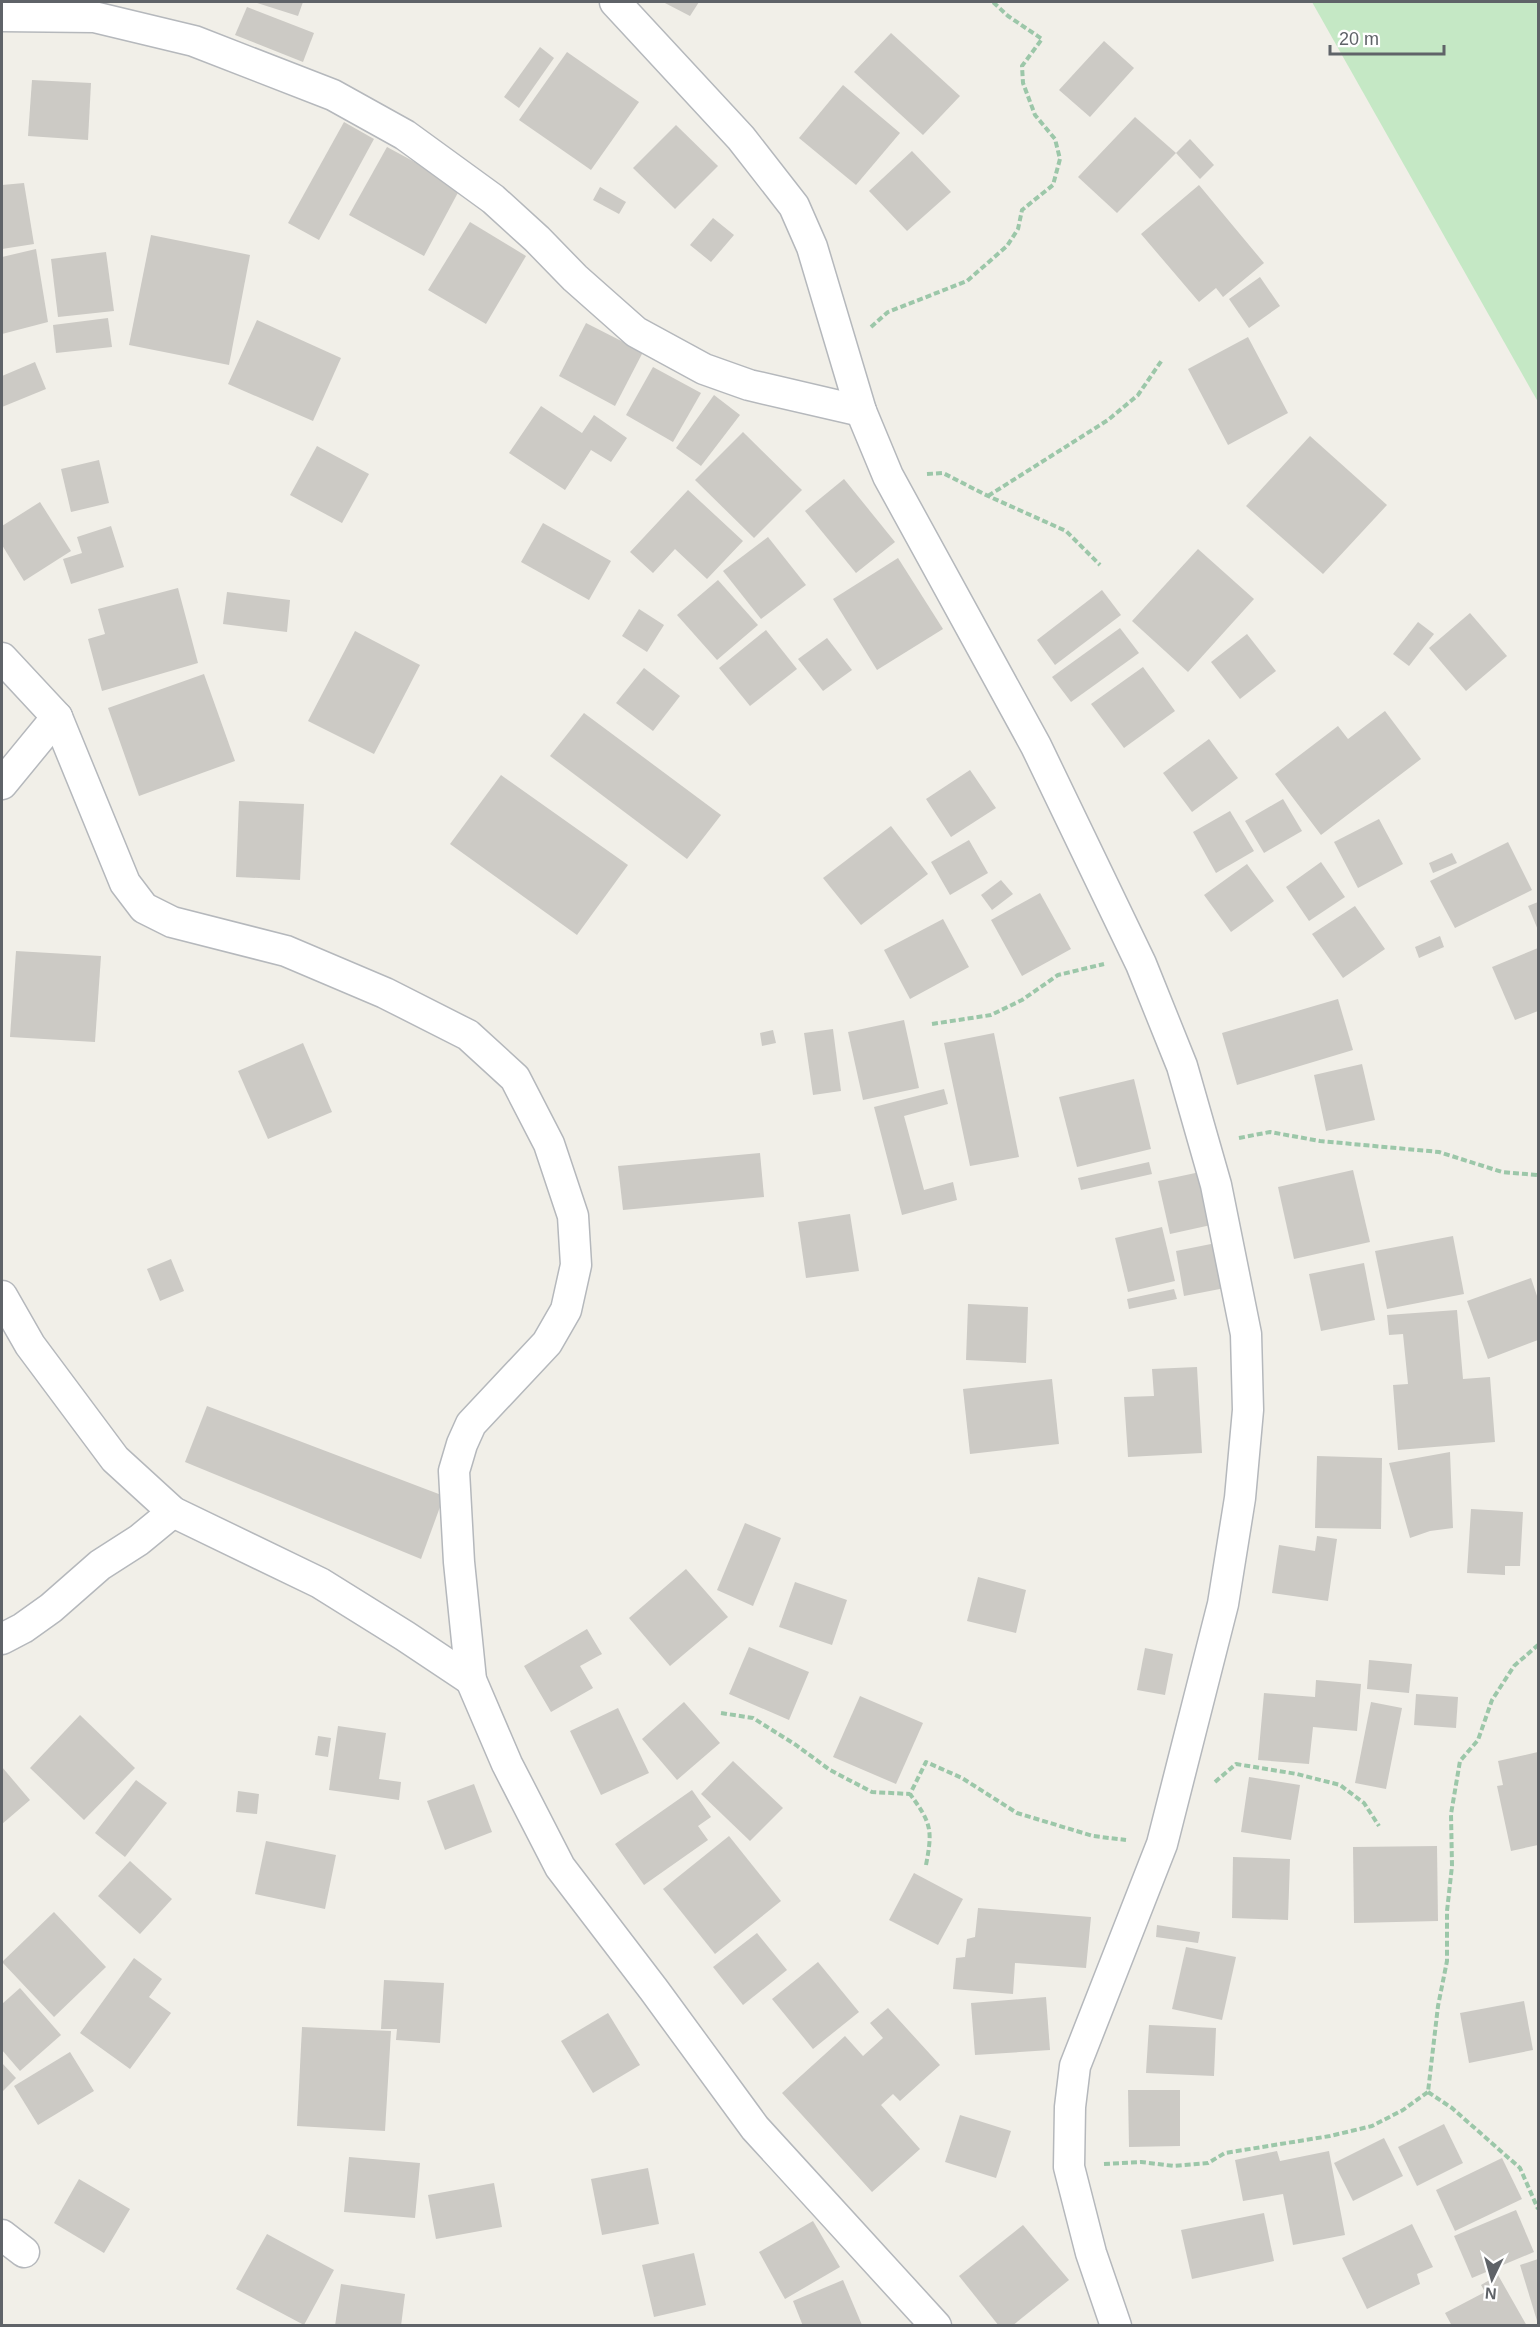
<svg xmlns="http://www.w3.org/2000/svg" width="1540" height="2327" font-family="Helvetica,sans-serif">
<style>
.green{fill:#c5e8c5}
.building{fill:#cccac5}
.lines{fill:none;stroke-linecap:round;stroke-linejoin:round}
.minor-casing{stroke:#b5b8bc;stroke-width:33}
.path{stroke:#9cc7a9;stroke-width:4;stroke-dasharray:6 3;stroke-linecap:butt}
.minor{stroke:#fff;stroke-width:30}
</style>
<rect width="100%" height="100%" fill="#f1efe8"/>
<polygon class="green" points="1312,2 1538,2 1538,402"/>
<g class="building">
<polygon points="254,2 303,2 298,16"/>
<polygon points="663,2 699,2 690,16"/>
<polygon points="247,7 314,33 303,62 235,35"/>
<polygon points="891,33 960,96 923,135 854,72"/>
<polygon points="1104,41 1134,68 1090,117 1059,90"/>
<polygon points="540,47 554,58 519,108 504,97"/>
<polygon points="567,52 639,102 591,170 519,120"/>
<polygon points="32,80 91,83 88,140 28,136"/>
<polygon points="843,85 900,133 856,185 799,138"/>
<polygon points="1135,117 1176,153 1117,213 1078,177"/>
<polygon points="344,122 374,139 319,240 288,223"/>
<polygon points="676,125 718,166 675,209 633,168"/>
<polygon points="1190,139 1214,165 1200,179 1176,153"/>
<polygon points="387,147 461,187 424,256 349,215"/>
<polygon points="912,151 951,192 907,231 869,191"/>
<polygon points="24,183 34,244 2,249 2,185"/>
<polygon points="1199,185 1264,263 1223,297 1216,288 1199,302 1141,234"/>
<polygon points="600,187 626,202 619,214 593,200"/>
<polygon points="713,218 734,235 711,262 690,245"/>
<polygon points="470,222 526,256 486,324 428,290"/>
<polygon points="151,235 250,255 229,365 129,345"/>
<polygon points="36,249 48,322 2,334 2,257"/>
<polygon points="106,252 114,311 58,317 51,259"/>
<polygon points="1260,277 1280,306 1249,328 1229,299"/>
<polygon points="108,318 112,347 56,353 53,325"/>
<polygon points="257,320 341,358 313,421 228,384"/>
<polygon points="586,323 643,352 615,406 559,376"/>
<polygon points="1248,337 1288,413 1228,445 1188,369"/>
<polygon points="35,362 46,389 2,407 2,376"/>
<polygon points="653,367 701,393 673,442 626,415"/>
<polygon points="714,395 740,415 701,466 676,448"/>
<polygon points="541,406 582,433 594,415 627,438 611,462 591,450 565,490 509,453"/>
<polygon points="743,432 802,490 754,538 695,480"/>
<polygon points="1310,436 1387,505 1323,574 1246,506"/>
<polygon points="317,446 369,474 342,523 290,495"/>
<polygon points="99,460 109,503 71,512 61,469"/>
<polygon points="844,479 895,542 856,573 805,511"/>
<polygon points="688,490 743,541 707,579 675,549 653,573 630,552"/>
<polygon points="40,502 71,551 24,581 2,545 2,526"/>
<polygon points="543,523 611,561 589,600 521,562"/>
<polygon points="111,526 124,567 71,584 63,559 82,553 77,537"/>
<polygon points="768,537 806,585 761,619 723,571"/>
<polygon points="1198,549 1254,599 1188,672 1132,621"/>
<polygon points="898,558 943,629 877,670 833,599"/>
<polygon points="718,580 758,625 717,660 677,615"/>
<polygon points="178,588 198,663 102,691 88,639 105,634 98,609"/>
<polygon points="1102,590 1121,615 1055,665 1037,640"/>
<polygon points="227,592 290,600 287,632 223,624"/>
<polygon points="639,609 664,625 647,652 622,636"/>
<polygon points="1470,613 1507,656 1466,691 1429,648"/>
<polygon points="1418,622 1434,634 1409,666 1393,654"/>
<polygon points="1120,628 1139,653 1071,702 1052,677"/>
<polygon points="766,630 797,669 750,706 719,668"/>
<polygon points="355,631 420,665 374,754 308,721"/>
<polygon points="1247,634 1276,671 1240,699 1211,662"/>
<polygon points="827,638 852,670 823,691 798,659"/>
<polygon points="1143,667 1175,711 1124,748 1091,704"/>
<polygon points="644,668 680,696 653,731 616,703"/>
<polygon points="204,674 235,761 139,796 108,708"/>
<polygon points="1385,711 1421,759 1321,835 1275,774 1338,726 1348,739"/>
<polygon points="584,713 721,815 687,859 550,756"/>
<polygon points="1209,739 1238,778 1192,812 1163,773"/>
<polygon points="970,770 996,808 951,837 926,799"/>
<polygon points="501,775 628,865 577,935 450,844"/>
<polygon points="1283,799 1302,831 1264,853 1245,821"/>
<polygon points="239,801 304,804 300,880 236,877"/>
<polygon points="1230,811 1254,851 1216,873 1193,832"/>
<polygon points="1379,819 1403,864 1358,888 1334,842"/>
<polygon points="891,826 928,874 861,925 823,878"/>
<polygon points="969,840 988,873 950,895 931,862"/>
<polygon points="1508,842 1532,890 1455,928 1430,881"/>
<polygon points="1452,853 1457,863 1433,873 1429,863"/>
<polygon points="1321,862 1345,897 1309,921 1286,887"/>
<polygon points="1247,864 1274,901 1231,932 1204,895"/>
<polygon points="1001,880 1013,894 992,910 981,895"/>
<polygon points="1040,893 1071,949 1022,976 991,920"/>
<polygon points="1538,902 1538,930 1528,906"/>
<polygon points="1355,906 1385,949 1343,978 1312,934"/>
<polygon points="943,919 969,967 910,999 884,950"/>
<polygon points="1440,936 1444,947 1419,958 1415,947"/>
<polygon points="1538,948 1538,1011 1515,1020 1492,967"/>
<polygon points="16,951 101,956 95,1042 10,1037"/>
<polygon points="1338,999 1353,1050 1237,1085 1222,1033"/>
<polygon points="904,1020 919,1088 863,1100 848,1032"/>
<polygon points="833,1029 841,1091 813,1095 804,1033"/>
<polygon points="773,1030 776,1043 762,1046 760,1033"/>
<polygon points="994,1033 1019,1157 970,1166 944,1043"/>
<polygon points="303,1043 332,1112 268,1139 238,1071"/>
<polygon points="1362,1064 1375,1120 1326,1131 1314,1075"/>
<polygon points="1134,1079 1151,1149 1077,1167 1059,1097"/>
<polygon points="944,1089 948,1104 904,1116 924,1190 953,1182 957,1200 902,1215 874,1107"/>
<polygon points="760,1153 764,1197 623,1210 618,1166"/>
<polygon points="1149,1162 1152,1174 1081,1190 1078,1178"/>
<polygon points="1353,1170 1370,1242 1294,1259 1278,1187"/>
<polygon points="1200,1172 1211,1225 1170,1234 1158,1181"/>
<polygon points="850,1214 859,1271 806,1278 798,1222"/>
<polygon points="1162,1227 1175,1281 1128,1292 1115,1238"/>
<polygon points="1453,1236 1464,1294 1387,1309 1375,1251"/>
<polygon points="1216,1243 1225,1288 1184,1296 1176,1251"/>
<polygon points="171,1259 184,1291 160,1301 147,1269"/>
<polygon points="1364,1263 1375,1320 1321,1331 1309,1274"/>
<polygon points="1531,1278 1538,1299 1538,1340 1488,1359 1467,1301"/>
<polygon points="1174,1289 1177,1299 1129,1309 1127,1299"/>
<polygon points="968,1304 1028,1307 1026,1363 966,1360"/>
<polygon points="1457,1310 1463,1379 1490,1377 1495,1442 1398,1450 1393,1385 1408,1384 1403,1334 1389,1335 1387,1315"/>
<polygon points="1197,1367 1202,1453 1128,1457 1124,1397 1154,1396 1152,1369"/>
<polygon points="1052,1379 1059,1444 970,1454 963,1389"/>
<polygon points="207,1406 444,1496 421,1559 185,1462"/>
<polygon points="1450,1452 1453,1528 1430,1531 1410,1538 1389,1463"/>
<polygon points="1317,1456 1382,1458 1381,1529 1315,1528"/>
<polygon points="1471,1509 1523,1512 1520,1566 1505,1566 1505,1575 1467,1573"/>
<polygon points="745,1523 781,1538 753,1606 717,1590"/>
<polygon points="1317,1536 1337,1539 1328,1601 1272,1593 1279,1545 1315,1551"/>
<polygon points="686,1569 728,1617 670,1666 629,1618"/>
<polygon points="978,1577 1026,1590 1016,1633 967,1621"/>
<polygon points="795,1582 847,1600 832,1645 779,1627"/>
<polygon points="587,1629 602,1654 580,1666 593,1688 551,1712 524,1666"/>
<polygon points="749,1647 809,1672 789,1720 729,1694"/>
<polygon points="1145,1648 1173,1654 1165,1695 1137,1690"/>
<polygon points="1369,1660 1412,1664 1409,1693 1367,1689"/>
<polygon points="1316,1680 1361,1684 1357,1731 1313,1727 1309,1764 1258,1760 1264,1693 1315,1697"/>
<polygon points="1416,1694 1458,1697 1456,1728 1414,1725"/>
<polygon points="860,1696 923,1723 896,1784 833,1757"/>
<polygon points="684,1702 720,1743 677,1780 642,1739"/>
<polygon points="1371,1702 1402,1708 1386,1789 1355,1783"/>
<polygon points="618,1708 649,1773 601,1795 570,1731"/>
<polygon points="80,1715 135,1768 84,1820 30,1768"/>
<polygon points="338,1726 386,1733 379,1779 401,1782 399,1800 329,1790"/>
<polygon points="318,1736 331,1738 328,1757 315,1755"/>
<polygon points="1538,1752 1538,1845 1511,1851 1497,1786 1503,1785 1498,1761"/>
<polygon points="733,1761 783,1808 750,1841 701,1794"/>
<polygon points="2,1767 30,1800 2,1824"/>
<polygon points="1249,1777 1300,1785 1291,1840 1241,1832"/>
<polygon points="136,1780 167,1803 125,1857 95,1833"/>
<polygon points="474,1784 492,1832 445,1850 427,1801"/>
<polygon points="692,1790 711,1817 698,1826 708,1840 644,1885 615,1844"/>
<polygon points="238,1791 259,1794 257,1814 236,1812"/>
<polygon points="729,1836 781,1901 715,1954 663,1889"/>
<polygon points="266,1841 336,1855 325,1909 255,1894"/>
<polygon points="1437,1846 1438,1921 1354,1923 1353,1847"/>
<polygon points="1233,1857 1290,1859 1288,1920 1232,1918"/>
<polygon points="130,1861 172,1899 140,1934 98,1896"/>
<polygon points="914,1873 963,1899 938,1945 889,1920"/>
<polygon points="978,1908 1091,1917 1086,1968 1015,1963 1013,1994 953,1989 956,1958 965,1957 967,1939 975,1937"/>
<polygon points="54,1912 106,1967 54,2017 2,1962"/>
<polygon points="1157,1925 1200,1932 1198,1943 1156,1937"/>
<polygon points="757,1933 787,1970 743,2005 713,1967"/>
<polygon points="1186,1947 1236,1957 1222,2020 1172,2009"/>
<polygon points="134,1958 162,1979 149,1997 171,2013 130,2069 80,2033"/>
<polygon points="818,1962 859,2012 813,2049 772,1999"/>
<polygon points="384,1980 444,1983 440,2043 396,2040 397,2029 381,2029"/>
<polygon points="20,1988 61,2035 20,2071 2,2050 2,2004"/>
<polygon points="1046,1997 1050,2050 975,2055 971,2003"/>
<polygon points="1524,2001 1533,2050 1469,2063 1460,2013"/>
<polygon points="888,2008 940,2065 900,2101 893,2094 881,2105 920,2149 872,2192 782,2093 845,2036 863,2056 883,2038 870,2023"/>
<polygon points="608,2013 640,2065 593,2093 561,2041"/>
<polygon points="1149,2025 1216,2028 1214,2076 1146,2073"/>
<polygon points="302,2027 391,2031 385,2131 297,2126"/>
<polygon points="70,2052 94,2091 38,2125 14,2086"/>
<polygon points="2,2063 16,2078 2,2092"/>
<polygon points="1128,2090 1180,2090 1180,2146 1129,2147"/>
<polygon points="960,2115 1011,2131 996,2178 945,2162"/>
<polygon points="1444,2124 1463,2163 1417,2186 1398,2147"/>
<polygon points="1384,2138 1403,2176 1353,2201 1334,2163"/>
<polygon points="1277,2151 1280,2161 1329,2151 1345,2235 1293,2245 1283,2194 1243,2201 1235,2160"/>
<polygon points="349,2157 420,2163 415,2218 344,2212"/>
<polygon points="1502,2158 1522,2199 1455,2231 1436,2190"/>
<polygon points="648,2168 659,2224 602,2235 591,2179"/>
<polygon points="79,2179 130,2209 104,2253 54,2223"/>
<polygon points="494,2183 502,2227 436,2239 428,2195"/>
<polygon points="1516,2210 1534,2252 1472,2278 1454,2236"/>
<polygon points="1264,2213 1274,2261 1192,2279 1181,2230"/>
<polygon points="813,2221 840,2267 785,2299 759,2252"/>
<polygon points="1412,2224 1433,2267 1417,2274 1420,2284 1367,2309 1342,2258"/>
<polygon points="1023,2225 1069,2280 1012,2326 999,2326 959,2276"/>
<polygon points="267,2234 334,2270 304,2325 236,2289"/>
<polygon points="694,2253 706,2305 654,2317 642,2265"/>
<polygon points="1538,2259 1538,2324 1520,2265"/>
<polygon points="1498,2275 1527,2326 1452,2326 1445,2313 1485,2292 1481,2285"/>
<polygon points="843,2280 862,2325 803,2326 793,2301"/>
<polygon points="341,2284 405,2294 401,2326 335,2326"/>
</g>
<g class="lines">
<g class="minor-casing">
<g id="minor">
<polyline points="615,2 741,138 794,206 812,247 861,411 888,476 1036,746 1141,964 1182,1066 1216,1185 1246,1334 1248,1410 1240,1498 1223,1604 1162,1844 1075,2066 1070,2107 1069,2167 1091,2253 1116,2326"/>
<polyline points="2,16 94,17 194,41 333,95 405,135 493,199 537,239 575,278 636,332 704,369 749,385 861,411"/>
<polyline points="2,658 57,717 125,883 144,908 172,922 286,951 385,993 468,1035 515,1078 549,1144 573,1216 576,1265 566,1310 547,1343 471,1424 462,1444 454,1471 459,1562 471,1680 507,1764 560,1867 654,1990 755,2128 936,2326"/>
<polyline points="2,784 57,717"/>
<polyline points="2,1296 30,1345 115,1459 173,1512 320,1583 405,1636 471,1680"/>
<polyline points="2,1639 23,1628 51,1608 100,1565 139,1540 173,1512"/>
<polyline points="2,2235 24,2252"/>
</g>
</g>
<g class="path">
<polyline points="871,327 888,312 967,281 1007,246 1018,229 1022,210 1053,185 1060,159 1055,139 1035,115 1023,83 1022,66 1042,39 1008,16 993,2"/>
<polyline points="927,474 943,473 988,496 1066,531 1100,565"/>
<polyline points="988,496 1108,420 1138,395 1162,360"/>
<polyline points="932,1024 991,1015 1022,1000 1058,975 1104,964"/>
<polyline points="1239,1138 1270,1132 1320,1141 1439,1152 1502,1172 1538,1175"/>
<polyline points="721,1713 753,1718 796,1745 830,1770 872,1792 910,1794"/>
<polyline points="1215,1782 1236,1764 1297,1774 1340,1785 1364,1803 1379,1826"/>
<path d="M926,1865C933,1829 931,1823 910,1794L926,1762L962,1778L1017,1813L1093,1836L1126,1840"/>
<polyline points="1428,2092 1452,2108 1520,2168 1538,2209"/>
<polyline points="1104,2164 1141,2162 1174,2166 1208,2163 1225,2153 1330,2136 1372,2126 1403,2110 1428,2092 1438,2006 1447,1961 1447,1911 1452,1866 1451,1814 1460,1761 1478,1740 1492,1700 1514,1666 1538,1645"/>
</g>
<use href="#minor" class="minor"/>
</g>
<rect width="1540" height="2327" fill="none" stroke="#5f6368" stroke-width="6"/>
<g transform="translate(1492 2279) rotate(185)" stroke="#ffffff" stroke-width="4.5" paint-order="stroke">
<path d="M0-4.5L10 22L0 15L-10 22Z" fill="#5f6368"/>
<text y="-9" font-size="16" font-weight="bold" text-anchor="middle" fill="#5f6368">N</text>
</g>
<path d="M1330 45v9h114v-9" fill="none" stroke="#5f6368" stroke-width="3"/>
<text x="1339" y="45" font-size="18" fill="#5f6368" stroke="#ffffff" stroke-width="4.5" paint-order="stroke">20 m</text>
</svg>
